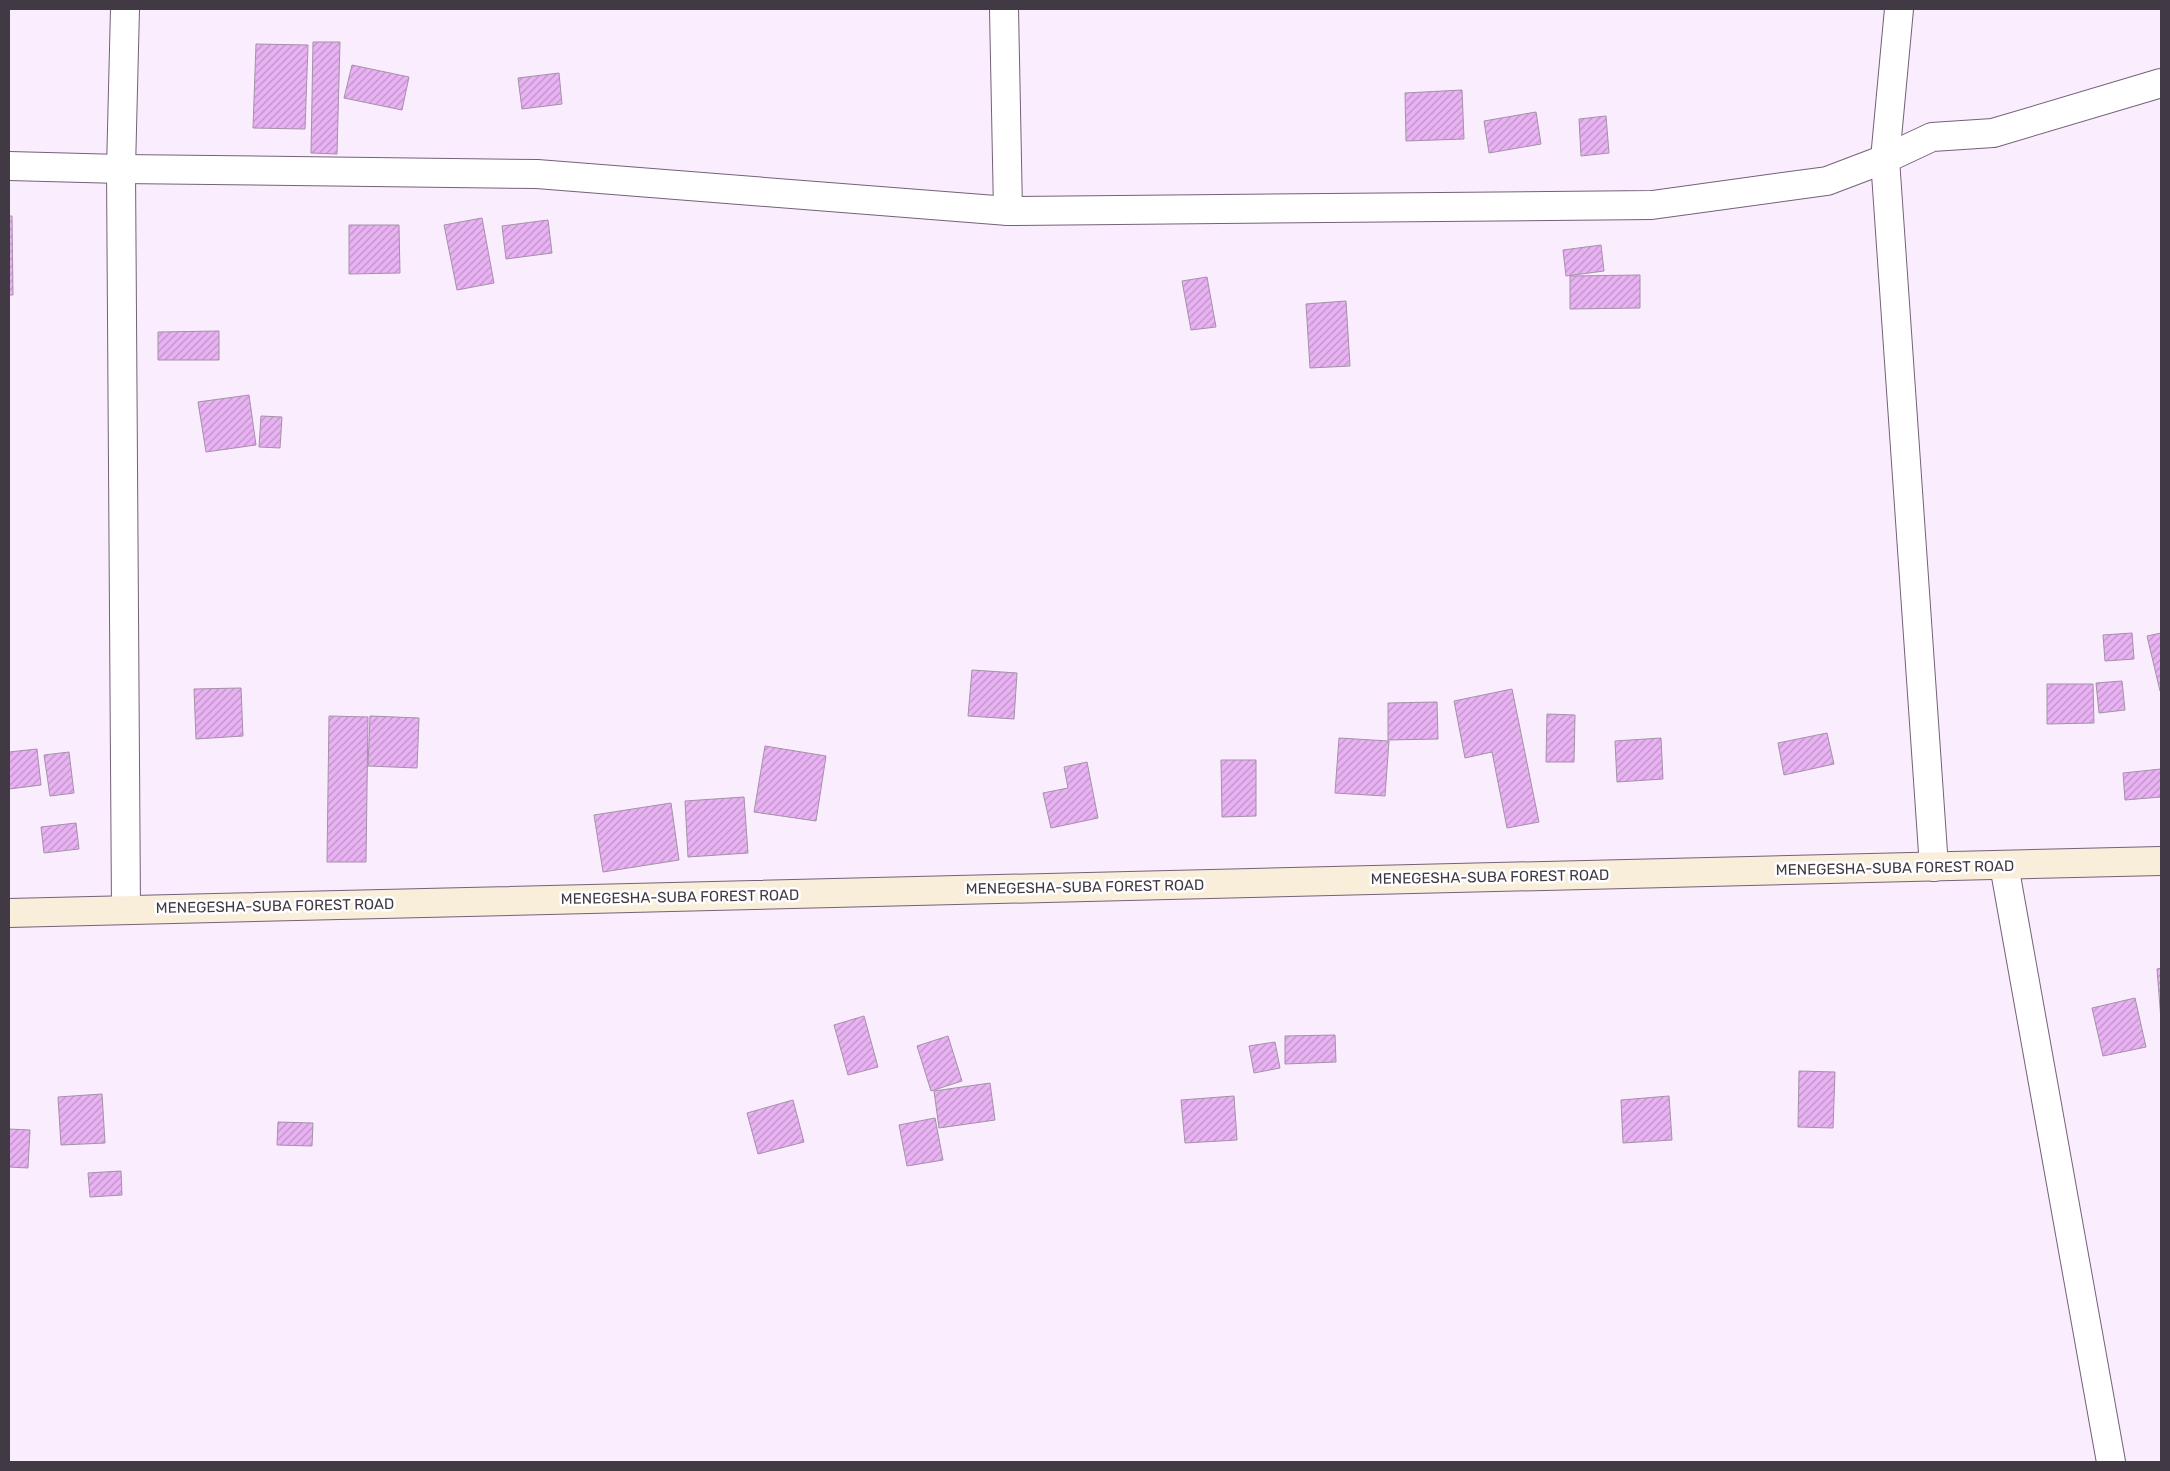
<svg xmlns="http://www.w3.org/2000/svg" width="2170" height="1471" font-family="Rubik,sans-serif">
<style>
.building{fill:url(#building-hatch);stroke:#a591a9}
.lines{fill:none;stroke-linecap:round;stroke-linejoin:round}
.street-casing{stroke:#746178;stroke-width:30}
.secondary-casing{stroke:#746178;stroke-width:30}
.street{stroke:#fff;stroke-width:28}
.secondary{stroke:#f9eeda;stroke-width:28}
.labels{text-anchor:middle;dominant-baseline:central;stroke-width:5;stroke-linejoin:round;paint-order:stroke}
.street-label{font-size:15px;fill:#413943;stroke:#fff}
</style>
<defs>
<pattern id="building-hatch" width="6" height="6" patternUnits="userSpaceOnUse" patternTransform="scale(1.25)"><rect width="6" height="6" fill="#e8b2f3"/><path d="M-1 1l2-2M0 6l6-6M5 7l2-2" fill="none" stroke="#be92c6"/></pattern>
</defs>
<rect width="100%" height="100%" fill="#faedfd"/>
<g class="building">
<polygon points="313,42 340,42 337,154 311,153"/>
<polygon points="256,44 308,45 305,129 253,128"/>
<polygon points="352,65 409,77 402,110 344,98"/>
<polygon points="559,73 562,104 522,109 518,78"/>
<polygon points="1462,90 1464,139 1406,141 1405,93"/>
<polygon points="1536,112 1541,144 1489,153 1484,121"/>
<polygon points="1606,116 1609,153 1581,156 1579,119"/>
<polygon points="9,216 12,216 13,295 9,295"/>
<polygon points="482,218 494,283 457,290 444,225"/>
<polygon points="548,220 552,253 506,259 502,226"/>
<polygon points="349,225 399,225 400,273 349,274"/>
<polygon points="1601,245 1604,271 1566,276 1563,250"/>
<polygon points="1640,275 1640,308 1570,309 1570,276"/>
<polygon points="1207,277 1216,327 1191,330 1182,281"/>
<polygon points="1346,301 1350,366 1310,368 1306,304"/>
<polygon points="219,331 219,360 158,360 158,332"/>
<polygon points="249,395 256,445 206,452 198,402"/>
<polygon points="261,416 282,417 280,448 259,447"/>
<polygon points="2132,633 2134,659 2105,661 2103,635"/>
<polygon points="2161,633 2161,691 2160,691 2147,636"/>
<polygon points="972,670 1017,673 1014,719 968,716"/>
<polygon points="2122,681 2125,710 2099,713 2096,683"/>
<polygon points="2047,684 2093,684 2094,723 2047,724"/>
<polygon points="241,688 243,736 196,739 194,689"/>
<polygon points="1512,689 1539,822 1507,828 1492,752 1465,758 1454,701"/>
<polygon points="1437,702 1438,739 1388,740 1388,703"/>
<polygon points="1547,714 1575,715 1574,762 1546,762"/>
<polygon points="329,716 368,717 366,862 327,862"/>
<polygon points="370,716 419,718 417,768 368,766"/>
<polygon points="1827,733 1834,764 1784,775 1778,743"/>
<polygon points="1339,738 1389,741 1385,796 1335,793"/>
<polygon points="1661,738 1663,779 1617,782 1615,741"/>
<polygon points="765,746 826,756 816,821 754,812"/>
<polygon points="37,749 41,785 9,789 9,752"/>
<polygon points="69,752 74,793 50,796 44,755"/>
<polygon points="1221,760 1256,760 1256,816 1222,817"/>
<polygon points="1087,762 1098,818 1051,828 1043,793 1068,788 1064,767"/>
<polygon points="2161,769 2161,797 2125,800 2123,773"/>
<polygon points="744,797 748,853 688,857 685,801"/>
<polygon points="671,803 679,860 603,872 594,815"/>
<polygon points="76,823 79,849 44,853 41,827"/>
<polygon points="2161,968 2161,1020 2157,969"/>
<polygon points="2135,998 2146,1047 2103,1056 2092,1008"/>
<polygon points="864,1016 878,1067 848,1075 834,1025"/>
<polygon points="1335,1035 1336,1062 1285,1064 1285,1036"/>
<polygon points="948,1036 962,1081 931,1091 917,1046"/>
<polygon points="1275,1042 1280,1068 1254,1073 1249,1046"/>
<polygon points="1799,1071 1835,1072 1833,1128 1798,1127"/>
<polygon points="990,1083 995,1120 939,1128 934,1091"/>
<polygon points="102,1094 105,1143 61,1145 58,1097"/>
<polygon points="1234,1096 1237,1140 1185,1143 1181,1100"/>
<polygon points="1669,1096 1672,1140 1623,1143 1621,1100"/>
<polygon points="793,1100 804,1142 758,1154 747,1113"/>
<polygon points="935,1118 943,1160 907,1166 899,1125"/>
<polygon points="278,1122 313,1123 312,1146 277,1145"/>
<polygon points="9,1129 30,1130 28,1168 9,1167"/>
<polygon points="121,1171 122,1195 90,1197 88,1173"/>
</g>
<g class="lines">
<g class="street-casing">
<g id="street">
<polyline points="125,9 121,169 126,910"/>
<polyline points="1004,9 1008,211"/>
<polyline points="1899,9 1885,159 1934,867"/>
<polyline points="9,166 121,169 537,174 1008,211 1652,205 1827,181 1885,159 1932,137 1993,133 2161,83"/>
<polyline points="2004,865 2111,1462"/>
</g>
</g>
<g class="secondary-casing">
<polyline id="secondary" points="9,913 2161,861"/>
</g>
<use href="#street" class="street"/>
<use href="#secondary" class="secondary"/>
</g>
<g class="labels">
<g class="street-label">
<text transform="translate(1895 868) rotate(-1)">MENEGESHA-SUBA FOREST ROAD</text>
<text transform="translate(1490 877) rotate(-1)">MENEGESHA-SUBA FOREST ROAD</text>
<text transform="translate(1085 887) rotate(-1)">MENEGESHA-SUBA FOREST ROAD</text>
<text transform="translate(680 897) rotate(-1)">MENEGESHA-SUBA FOREST ROAD</text>
<text transform="translate(275 906) rotate(-1)">MENEGESHA-SUBA FOREST ROAD</text>
</g>
</g>
<rect width="2170" height="1471" fill="none" stroke="#413943" stroke-width="20"/>
</svg>
